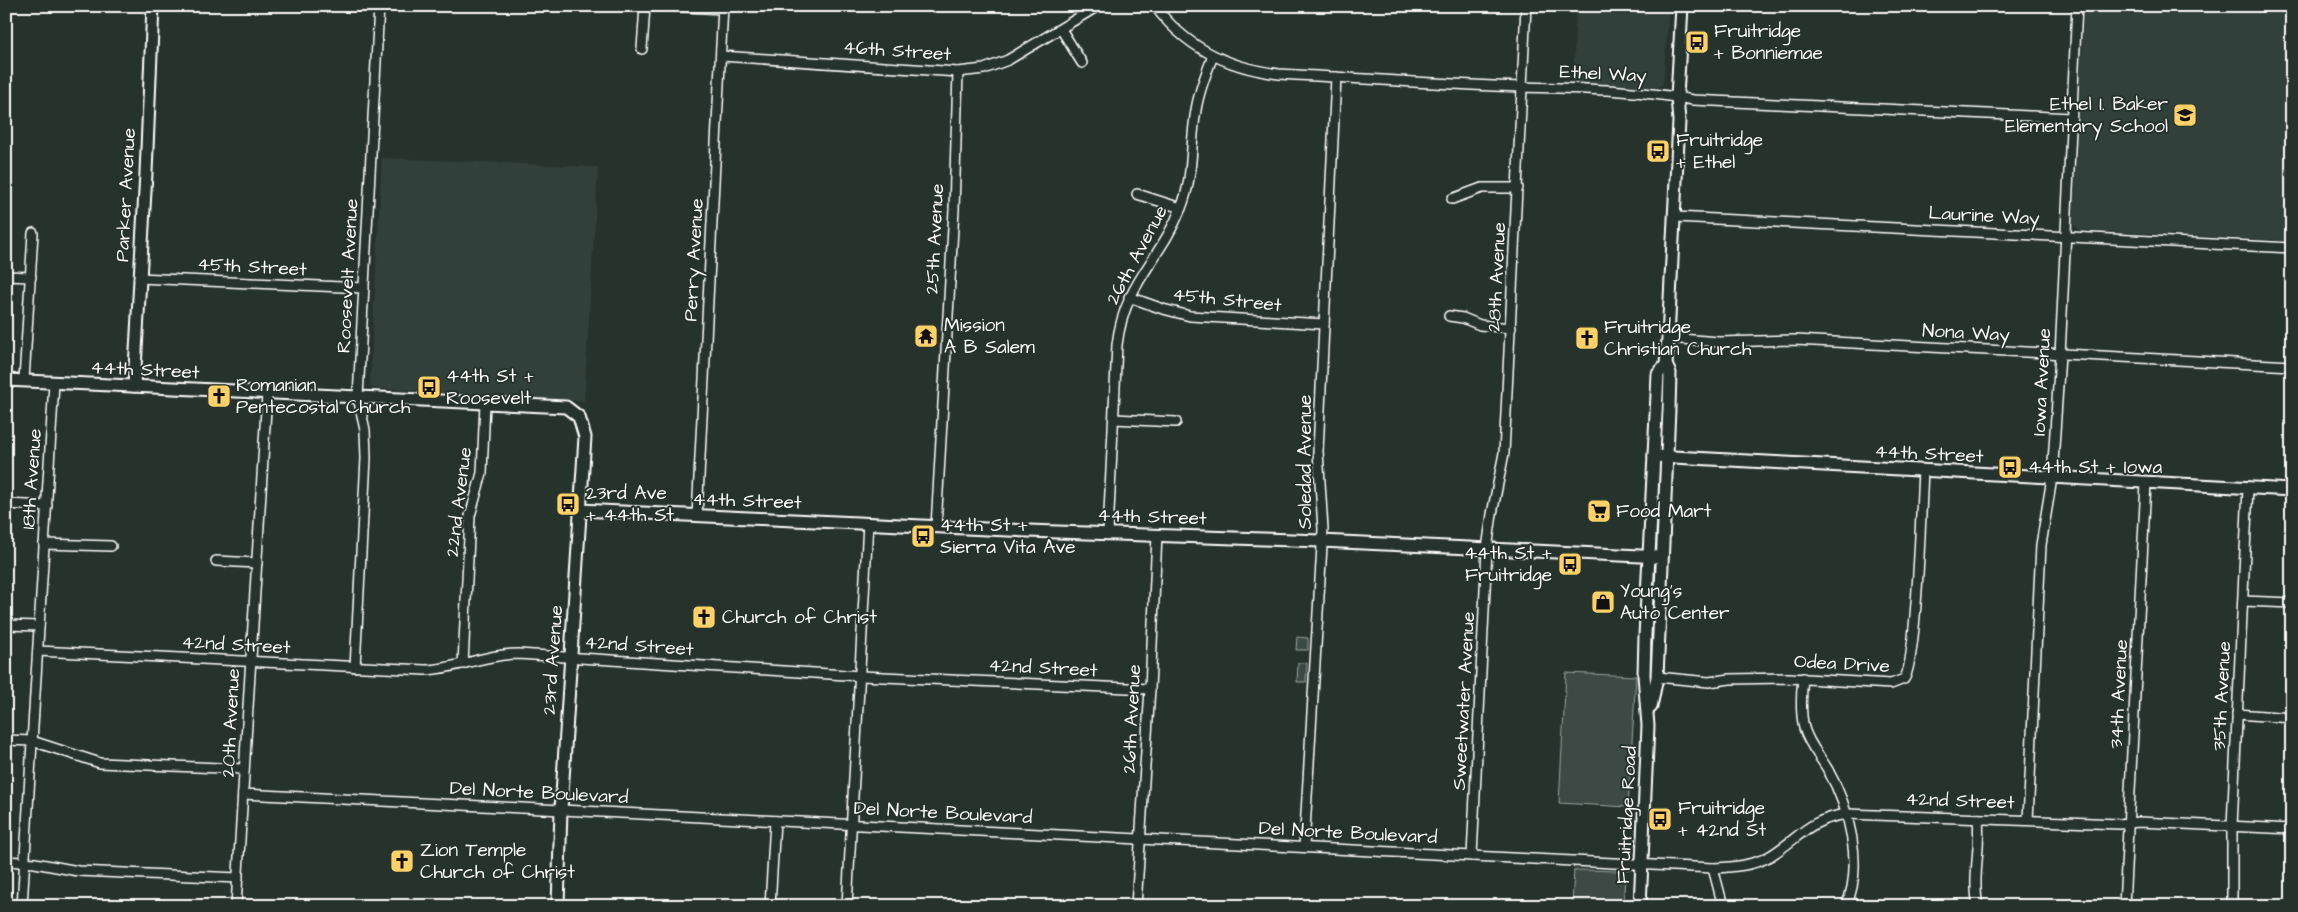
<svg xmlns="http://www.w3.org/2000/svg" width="2298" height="912" font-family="'Architects Daughter',sans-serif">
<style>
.built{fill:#333f3a}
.green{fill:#3e4944;stroke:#9ea4a2}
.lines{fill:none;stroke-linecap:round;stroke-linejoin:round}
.street-casing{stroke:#fff;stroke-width:12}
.secondary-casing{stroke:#fff;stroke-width:15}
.street{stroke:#26332d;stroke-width:9}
.secondary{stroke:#26332d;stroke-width:11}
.labels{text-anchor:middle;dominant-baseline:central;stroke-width:4;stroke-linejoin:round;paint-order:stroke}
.poi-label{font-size:19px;fill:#fff;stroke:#26332d;text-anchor:start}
.street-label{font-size:19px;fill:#fff;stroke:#26332d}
</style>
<rect width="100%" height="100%" fill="#26332d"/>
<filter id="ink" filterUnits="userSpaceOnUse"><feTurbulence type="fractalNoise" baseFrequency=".02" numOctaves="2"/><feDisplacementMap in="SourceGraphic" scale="10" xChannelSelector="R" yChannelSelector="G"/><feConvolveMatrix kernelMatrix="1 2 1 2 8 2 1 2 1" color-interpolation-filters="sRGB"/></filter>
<g filter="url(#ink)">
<g class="built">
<polygon points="1576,6 1669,6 1663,84 1654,89 1573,84"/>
<polygon points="2084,6 2292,6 2292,241 2079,230 2073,224"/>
<polygon points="382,158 598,167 584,401 373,388 370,385"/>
</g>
<g class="green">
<polygon points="1297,637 1308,638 1308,650 1296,650"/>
<polygon points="1298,663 1307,663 1306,682 1297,682"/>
<polygon points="1566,673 1636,676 1628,807 1559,803"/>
<polygon points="1574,870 1620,871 1625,877 1623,906 1572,906"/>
</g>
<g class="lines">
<g class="street-casing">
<g id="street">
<polyline points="667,6 723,9"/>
<path d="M1155,6C1185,47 1229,68 1279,74C1360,78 1441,85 1522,87C1580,89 1636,89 1693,100L2071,118"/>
<polyline points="1061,29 1082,63"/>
<polyline points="642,49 645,6"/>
<polyline points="721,56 958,72 984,69 1008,60 1098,6"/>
<polyline points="1137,194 1181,208"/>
<polyline points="1452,199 1482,188 1518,188"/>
<polyline points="1675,217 2292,248"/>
<polyline points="6,276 31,277"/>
<polyline points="139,278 364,288"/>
<polyline points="1129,297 1163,309 1190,316 1324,324"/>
<polyline points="1449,316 1463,318 1480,325 1511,328"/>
<polyline points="1668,338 1719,342 1795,340 2292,366"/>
<polyline points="24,380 33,233"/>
<polyline points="1114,419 1176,422"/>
<polyline points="6,504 47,506"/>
<polyline points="697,516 723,6"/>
<polyline points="936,527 954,210 958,72"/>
<path d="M1108,533L1117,345C1124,283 1160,261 1181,208C1194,177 1190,143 1196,110C1199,91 1206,73 1213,56"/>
<polyline points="44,544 111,546"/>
<polyline points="216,561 257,563"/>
<polyline points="2243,601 2292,603"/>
<polyline points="6,625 39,626"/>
<path d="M38,651L425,670C457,669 486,654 518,654L861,676L1150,689"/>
<polyline points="463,664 470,516 482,473 485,403"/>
<polyline points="355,667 366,458 365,430 358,397 379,6"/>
<path d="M1657,677L1709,682L1730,679L1789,678L1891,684L1904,679C1917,664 1921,502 1923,471"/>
<path d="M1803,678C1801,695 1800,711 1804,728C1809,745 1820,756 1828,770C1849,807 1864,866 1846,906"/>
<polyline points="2237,714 2292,718"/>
<polyline points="6,740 32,741 100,763 244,769"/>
<path d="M243,794L1713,868C1732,867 1753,866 1770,856C1801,837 1807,820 1847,814L2119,824L2139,822L2292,829"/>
<polyline points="2028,820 2041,545 2052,478 2060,355 2077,6"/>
<polyline points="1304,847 1323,529 1318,451 1336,77"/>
<polyline points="1472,856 1487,549 1492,514 1504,453 1526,6"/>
<polyline points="6,861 35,863 78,871 238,878"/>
<polyline points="1713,868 1723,906"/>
<polyline points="22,906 54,383"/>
<polyline points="236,906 267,393"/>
<polyline points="770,906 775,821"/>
<polyline points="847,906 868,523"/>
<polyline points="1136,906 1150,689 1157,535"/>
<path d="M1978,906C1972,877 1981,848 1978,819"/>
<polyline points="2124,906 2146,483"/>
<polyline points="2232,906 2232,826 2248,488"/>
</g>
</g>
<g class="secondary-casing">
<g id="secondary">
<polyline points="6,380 566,407 579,417 585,437 561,810 558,906"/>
<polyline points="134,386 146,173 153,6"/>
<polyline points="1654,456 2292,490"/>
<polyline points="580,510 1028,531 1321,541 1662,557"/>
<polyline points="1651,707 1657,677 1669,409 1670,373 1666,365"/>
<polyline points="1640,906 1648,726 1644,675 1645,636 1658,374 1666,365 1668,338 1679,121 1677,97 1682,6"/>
</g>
</g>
<use href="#street" class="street"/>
<use href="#secondary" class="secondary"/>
</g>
</g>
<defs>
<g id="bus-square" transform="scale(1.25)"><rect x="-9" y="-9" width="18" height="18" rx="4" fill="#ffd166" stroke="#26332d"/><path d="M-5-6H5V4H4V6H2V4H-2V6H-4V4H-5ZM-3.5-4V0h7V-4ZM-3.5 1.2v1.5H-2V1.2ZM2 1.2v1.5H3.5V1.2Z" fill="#111"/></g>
<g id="school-square" transform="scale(1.25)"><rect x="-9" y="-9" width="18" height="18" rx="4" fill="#ffd166" stroke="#26332d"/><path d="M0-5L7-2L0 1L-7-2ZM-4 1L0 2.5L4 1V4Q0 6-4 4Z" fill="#111"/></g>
<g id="temple-square" transform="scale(1.25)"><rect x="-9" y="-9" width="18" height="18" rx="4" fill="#ffd166" stroke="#26332d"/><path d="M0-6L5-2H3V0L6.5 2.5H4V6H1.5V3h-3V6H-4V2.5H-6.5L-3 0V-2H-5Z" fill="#111"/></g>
<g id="church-square" transform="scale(1.25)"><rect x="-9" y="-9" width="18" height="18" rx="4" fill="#ffd166" stroke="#26332d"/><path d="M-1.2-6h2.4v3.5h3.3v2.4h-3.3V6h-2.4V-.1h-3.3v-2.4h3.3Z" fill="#111"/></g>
<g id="supermarket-square" transform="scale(1.25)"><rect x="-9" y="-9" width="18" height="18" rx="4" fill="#ffd166" stroke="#26332d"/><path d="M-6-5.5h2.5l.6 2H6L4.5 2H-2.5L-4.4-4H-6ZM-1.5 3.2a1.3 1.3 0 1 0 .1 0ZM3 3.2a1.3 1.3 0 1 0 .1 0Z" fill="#111"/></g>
<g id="shop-square" transform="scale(1.25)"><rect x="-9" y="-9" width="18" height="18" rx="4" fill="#ffd166" stroke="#26332d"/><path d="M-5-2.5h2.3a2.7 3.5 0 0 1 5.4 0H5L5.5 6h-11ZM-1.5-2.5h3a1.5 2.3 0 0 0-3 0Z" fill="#111"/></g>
</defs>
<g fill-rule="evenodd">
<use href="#bus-square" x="1697" y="42"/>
<use href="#school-square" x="2185" y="115"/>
<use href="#bus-square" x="1658" y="151"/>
<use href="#temple-square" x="926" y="336"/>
<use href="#church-square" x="1587" y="338"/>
<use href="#bus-square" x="429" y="387"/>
<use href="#church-square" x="219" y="396"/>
<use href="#bus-square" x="2010" y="467"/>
<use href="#bus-square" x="568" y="504"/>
<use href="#supermarket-square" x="1599" y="511"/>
<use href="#bus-square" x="923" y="536"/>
<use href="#bus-square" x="1570" y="564"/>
<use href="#shop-square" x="1603" y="602"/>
<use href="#church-square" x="704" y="617"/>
<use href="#bus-square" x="1660" y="819"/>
<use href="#church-square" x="402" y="861"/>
</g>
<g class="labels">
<g class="poi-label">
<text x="1714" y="31">Fruitridge<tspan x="1714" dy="22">+ Bonniemae</tspan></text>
<text x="2168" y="104" text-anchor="end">Ethel I. Baker<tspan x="2168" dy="22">Elementary School</tspan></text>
<text x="1676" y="140">Fruitridge<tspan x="1676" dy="22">+ Ethel</tspan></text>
<text x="944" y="325">Mission<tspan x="944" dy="22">A B Salem</tspan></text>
<text x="1604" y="327">Fruitridge<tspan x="1604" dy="22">Christian Church</tspan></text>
<text x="446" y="376">44th St +<tspan x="446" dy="22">Roosevelt</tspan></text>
<text x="236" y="385">Romanian<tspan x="236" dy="22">Pentecostal Church</tspan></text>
<text x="2028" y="467">44th St + Iowa</text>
<text x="586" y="493">23rd Ave<tspan x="586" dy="22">+ 44th St</tspan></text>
<text x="1616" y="511">Food Mart</text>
<text x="940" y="525">44th St +<tspan x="940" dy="22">Sierra Vita Ave</tspan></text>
<text x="1552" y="553" text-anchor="end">44th St +<tspan x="1552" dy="22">Fruitridge</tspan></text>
<text x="1620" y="591">Young's<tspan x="1620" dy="22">Auto Center</tspan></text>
<text x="722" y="617">Church of Christ</text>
<text x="1678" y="808">Fruitridge<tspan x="1678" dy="22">+ 42nd St</tspan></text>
<text x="420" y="850">Zion Temple<tspan x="420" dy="22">Church of Christ</tspan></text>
</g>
<g class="street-label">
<text transform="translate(897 51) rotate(4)">46th Street</text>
<text transform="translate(1603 74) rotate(3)">Ethel Way</text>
<text transform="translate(126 195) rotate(-87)">Parker Avenue</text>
<text transform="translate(1984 216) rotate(3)">Laurine Way</text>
<text transform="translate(935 239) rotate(-87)">25th Avenue</text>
<text transform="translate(1137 255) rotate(-62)">26th Avenue</text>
<text transform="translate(694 260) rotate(-87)">Perry Avenue</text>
<text transform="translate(252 267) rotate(3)">45th Street</text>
<text transform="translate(348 276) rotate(-87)">Roosevelt Avenue</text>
<text transform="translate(1497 277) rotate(-87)">28th Avenue</text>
<text transform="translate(1227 300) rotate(6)">45th Street</text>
<text transform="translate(1966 333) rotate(3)">Nona Way</text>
<text transform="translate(145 370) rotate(3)">44th Street</text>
<text transform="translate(2042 382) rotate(-87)">Iowa Avenue</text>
<text transform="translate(1929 454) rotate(3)">44th Street</text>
<text transform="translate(1305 462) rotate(-90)">Soledad Avenue</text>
<text transform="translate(32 479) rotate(-86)">18th Avenue</text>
<text transform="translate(747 501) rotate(2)">44th Street</text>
<text transform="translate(459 502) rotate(-83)">22nd Avenue</text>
<text transform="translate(1152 517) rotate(2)">44th Street</text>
<text transform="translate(236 645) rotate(3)">42nd Street</text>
<text transform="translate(639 646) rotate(4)">42nd Street</text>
<text transform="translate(553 660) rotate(-86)">23rd Avenue</text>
<text transform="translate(1842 664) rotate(3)">Odea Drive</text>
<text transform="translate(1043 668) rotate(3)">42nd Street</text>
<text transform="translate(2119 694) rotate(-87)">34th Avenue</text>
<text transform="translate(2222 696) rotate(-87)">35th Avenue</text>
<text transform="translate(1464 701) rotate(-87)">Sweetwater Avenue</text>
<text transform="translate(1132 719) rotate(-87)">26th Avenue</text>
<text transform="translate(231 723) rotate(-87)">20th Avenue</text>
<text transform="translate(539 793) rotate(3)">Del Norte Boulevard</text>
<text transform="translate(1960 801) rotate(2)">42nd Street</text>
<text transform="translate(943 813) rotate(3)">Del Norte Boulevard</text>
<text transform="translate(1627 815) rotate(-87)">Fruitridge Road</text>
<text transform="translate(1348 833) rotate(3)">Del Norte Boulevard</text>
</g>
</g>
<rect width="2298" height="912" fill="none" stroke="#26332d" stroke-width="25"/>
<rect x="12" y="12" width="2273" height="887" fill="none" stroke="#fff" stroke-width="2" filter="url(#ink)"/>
</svg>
